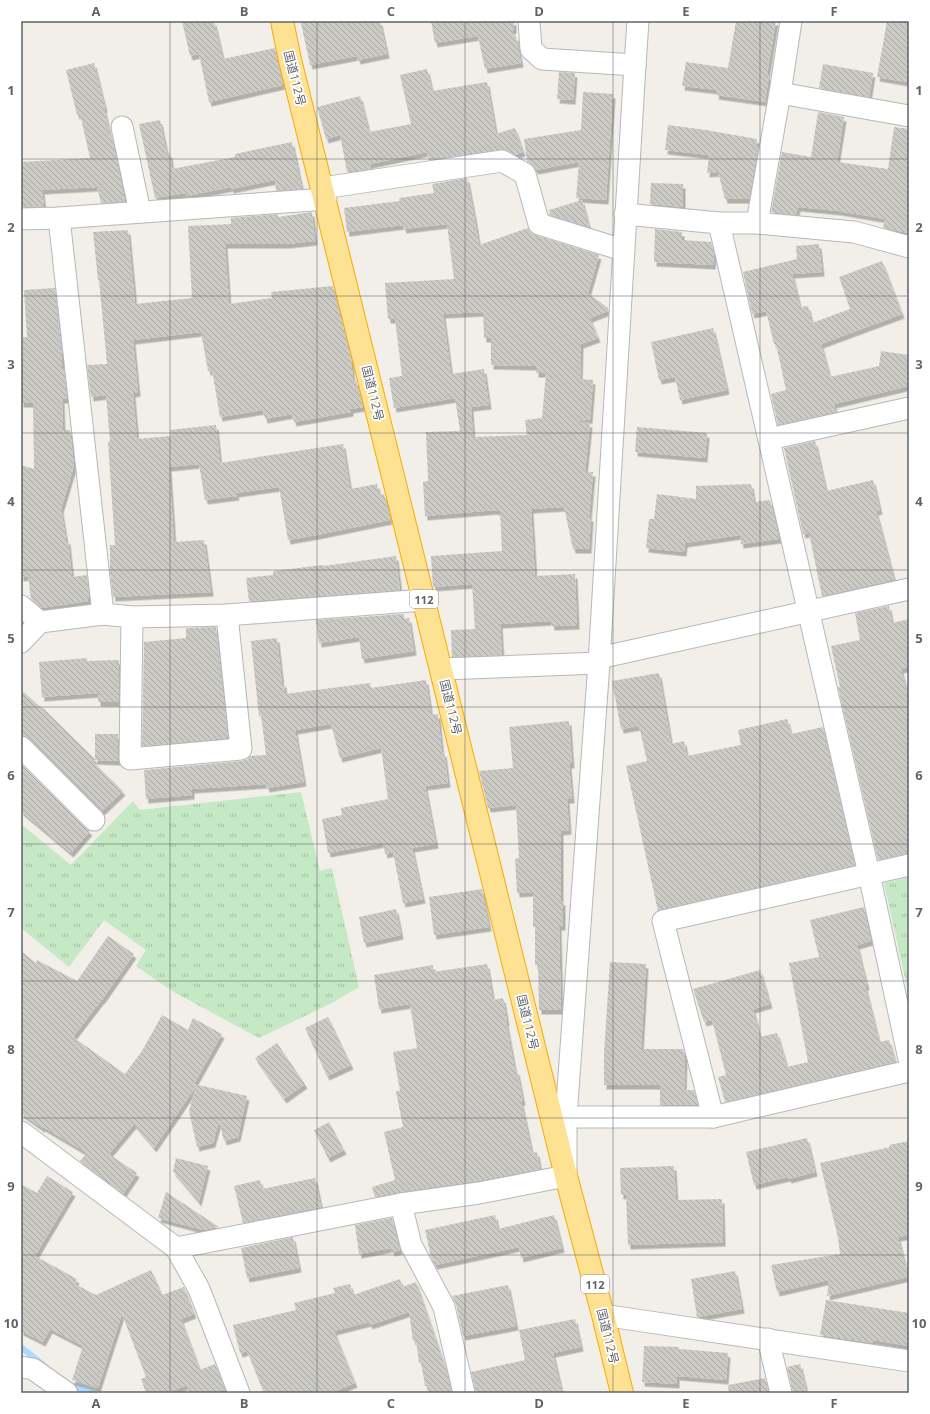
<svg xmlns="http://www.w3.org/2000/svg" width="930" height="1414" font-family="'Open Sans','Noto Sans JP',sans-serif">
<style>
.grass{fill:url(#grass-tufts)}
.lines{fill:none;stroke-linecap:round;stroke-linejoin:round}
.stream{stroke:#aadaff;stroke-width:6}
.building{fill:url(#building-back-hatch);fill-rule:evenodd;filter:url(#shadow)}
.minor-casing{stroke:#b5b8bc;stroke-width:23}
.highway-casing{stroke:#f9ab00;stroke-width:24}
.minor{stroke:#fff;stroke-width:21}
.highway{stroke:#fde293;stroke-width:22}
.grid{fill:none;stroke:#5f6368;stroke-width:1;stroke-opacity:0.55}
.labels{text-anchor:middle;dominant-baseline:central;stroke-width:3.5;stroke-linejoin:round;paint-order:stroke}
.shield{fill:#fff;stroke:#8f9295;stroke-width:1}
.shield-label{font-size:11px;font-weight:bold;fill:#5f6368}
.street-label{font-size:12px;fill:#5f6368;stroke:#fff}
.neatline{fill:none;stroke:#5f6368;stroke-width:1.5}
.grid-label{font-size:13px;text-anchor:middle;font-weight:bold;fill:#5f6368}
</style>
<defs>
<pattern id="grass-tufts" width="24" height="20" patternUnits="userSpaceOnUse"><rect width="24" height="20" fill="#c5e8c5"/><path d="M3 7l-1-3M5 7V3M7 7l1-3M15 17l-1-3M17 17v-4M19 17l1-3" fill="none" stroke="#a3c0a4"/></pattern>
<pattern id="building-back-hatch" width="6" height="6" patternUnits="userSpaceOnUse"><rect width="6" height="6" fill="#cccac5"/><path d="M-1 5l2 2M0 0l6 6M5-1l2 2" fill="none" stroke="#a9a8a4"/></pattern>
<filter id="shadow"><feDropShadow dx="2.5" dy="4.5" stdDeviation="0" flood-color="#0004"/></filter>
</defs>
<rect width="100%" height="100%" fill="#f1efe8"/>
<g class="grass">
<polygon points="301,792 320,871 332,868 359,987 332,1003 259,1038 172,991 136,966 146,950 104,920 69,967 21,928 21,824 71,865 133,801 140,810"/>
<polygon points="909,877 909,996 884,883"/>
</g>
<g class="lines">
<g class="stream">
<polyline points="21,1347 46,1367"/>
<polyline points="67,1384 93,1393"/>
</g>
</g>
<g class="building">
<polygon points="182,21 214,21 223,59 275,48 283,85 209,102 199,54 190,56"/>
<polygon points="311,21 380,21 387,54 358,60 357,56 310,65 301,23"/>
<polygon points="431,21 514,21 514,29 512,30 514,37 516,36 521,63 485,69 478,36 435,43"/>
<polygon points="736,21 776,21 767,75 769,75 765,102 716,95 717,90 682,86 686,62 728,68"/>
<polygon points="887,21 909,21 909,68 906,82 877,77"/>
<polygon points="94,63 105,108 104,108 110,137 112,136 125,201 101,203 97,187 42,190 44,206 21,207 21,162 90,158 80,114 77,115 66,70"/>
<polygon points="823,64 873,73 869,97 819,88"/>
<polygon points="427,69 432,91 487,82 496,134 515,128 523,152 515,155 506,150 506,149 429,160 427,152 370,164 371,169 347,172 340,135 326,139 317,107 360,96 369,132 411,124 400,75"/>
<polygon points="559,72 575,73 573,100 557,99"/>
<polygon points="583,92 613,94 606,200 576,198 579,162 536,170 531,164 527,161 524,139 581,130"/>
<polygon points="818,112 844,117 837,162 888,169 894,127 909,129 909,233 883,228 885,219 839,211 798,207 796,215 771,212 782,152 811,157"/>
<polygon points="160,120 167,154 170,153 172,169 235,157 235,154 292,142 302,189 276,191 275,180 231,189 231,187 187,196 186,193 155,198 139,124"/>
<polygon points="668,125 706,130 757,139 756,147 758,148 749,199 725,199 718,172 707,173 709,155 665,150"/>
<path d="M467,178L474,215L479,245L528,228L531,233L535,235L599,255L588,293L608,308V311L590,318L598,338L581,344L580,379L593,380L590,419L575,422L590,423L585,472H593L589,517H591L589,549H573L564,507L531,509L535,576L575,574L577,625L552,626L551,621L500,624L502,655L452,657L451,630L475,629L472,584L433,587L431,556L502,551L500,511H496V510L425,516L423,482L428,481L426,432L460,431L455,398L394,408L389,378L402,376L395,319H388L385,283L454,279L447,224L404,229L403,225L347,232L344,208L400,201L399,198L434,193L432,184ZM483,312L484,338H491V365L536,366V373H546L542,418L525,420L527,435L473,437L471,407L489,405L484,369L451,374L443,314Z"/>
<polygon points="651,183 683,184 683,207 650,204"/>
<polygon points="582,200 589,227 550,215 549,210"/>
<polygon points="312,212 315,241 287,244 225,244 229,304 272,298 271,292 333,286 351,358 353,381 356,380 363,407 351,409 351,412 294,422 292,414 265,419 263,410 220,417 212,370 208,371 201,332 133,340 138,392 133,393 137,439 171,436 170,430 216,425 220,463 343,444 350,489 377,484 379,495 384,494 390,520 317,535 288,540 279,487 236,493 237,496 205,500 199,464 169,467 174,542 204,540 211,592 113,597 110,572 110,545 115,545 108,442 110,441 106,395 91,397 87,365 107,364 99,280 98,280 93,232 128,230 135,304 192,298 188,226 231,224 231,218 278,214 278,217"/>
<polygon points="655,229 682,232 682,240 711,242 714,254 713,265 654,262"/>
<polygon points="819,244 822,272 792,274 800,307 808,306 812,323 850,309 839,277 882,261 902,314 821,344 830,377 879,366 881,351 909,355 909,386 834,404 836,412 778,425 771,394 786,390 776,344 774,344 766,311 752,314 743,272 797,259 796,246"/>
<polygon points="55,288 62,355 62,368 64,368 67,399 62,399 63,430 70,430 74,466 61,509 66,540 68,540 72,577 87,575 89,598 88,599 88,601 41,608 31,599 28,576 21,577 21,465 34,469 33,403 21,403 23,337 27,337 24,290"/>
<polygon points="713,328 727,390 680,400 675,377 659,380 651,342"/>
<polygon points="637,427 707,433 705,458 635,452"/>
<polygon points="815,441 826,491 873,480 880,510 876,511 894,579 884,582 822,596 809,533 803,534 784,448"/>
<polygon points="751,484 754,502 770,500 779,539 741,544 740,535 685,543 684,552 646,548 649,519 654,519 657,494 696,499 696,486"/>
<polygon points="396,556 400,590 249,601 246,578 273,575 273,571 323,565 324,566"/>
<polygon points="889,606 892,623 909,619 909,667 901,669 909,703 909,853 878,860 838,687 840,687 831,646 860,640 855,613"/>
<polygon points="404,614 404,619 409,618 414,651 362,659 359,637 319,643 316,620"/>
<polygon points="216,627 228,738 142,746 144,642 186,638 186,628"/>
<polygon points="277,638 282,683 284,683 285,694 370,683 371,688 426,680 431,715 438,714 442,753 444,752 448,783 425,786 436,844 412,848 423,899 403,903 393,852 385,854 383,843 328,853 322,819 342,815 341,808 388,799 381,748 340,758 331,724 295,730 304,782 267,788 266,784 192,789 192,795 146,799 144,770 242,761 248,759 250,756 266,755 261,715 259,716 251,641"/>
<polygon points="87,658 87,661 119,660 119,702 98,702 98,693 42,697 39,662"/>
<polygon points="659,673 671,744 684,741 687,756 741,745 738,730 787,719 791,734 823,727 855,865 658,911 626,766 647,761 639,726 621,729 612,681"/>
<polygon points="21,690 43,709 42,707 95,759 95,734 118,734 118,761 91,760 123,791 102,811 29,739 24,736 21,735"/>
<polygon points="569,721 572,764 569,764 572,799 567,799 569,830 561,831 561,901 563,901 563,926 559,926 561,1010 539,1010 538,965 535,965 535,927 533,927 533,892 517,893 515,859 519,858 516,805 488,808 479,771 513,768 509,727"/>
<polygon points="21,764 86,828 90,831 71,853 21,811"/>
<polygon points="482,889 489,927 434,935 429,897"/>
<polygon points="864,907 871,941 857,945 867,986 865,986 879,1042 889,1040 895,1062 725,1102 718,1077 726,1075 712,1020 704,1022 693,989 760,970 770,1004 753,1009 760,1037 777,1033 787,1067 808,1062 789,963 819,957 810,920"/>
<polygon points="396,909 401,935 364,943 359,917"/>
<polygon points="108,936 134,954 102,1000 102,999 73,1037 125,1074 142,1051 162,1015 188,1030 193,1018 222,1034 194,1084 247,1096 238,1137 224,1141 219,1121 213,1143 197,1147 189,1111 196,1086 154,1148 134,1124 109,1154 137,1173 123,1194 80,1161 87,1153 43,1127 42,1128 21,1113 21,951 36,963 37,960 77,981"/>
<polygon points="610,962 646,964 641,1049 683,1049 685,1054 684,1090 694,1090 698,1105 660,1105 660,1085 604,1085 604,1053"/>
<polygon points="487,964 493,1000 503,998 507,1021 506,1022 515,1071 517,1070 523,1101 521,1101 532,1153 537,1152 540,1169 477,1181 399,1192 375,1197 372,1187 395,1180 384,1132 403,1127 396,1091 400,1091 393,1052 417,1048 410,1004 379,1009 374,975 433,965 433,972"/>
<polygon points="328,1017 351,1065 327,1076 305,1028"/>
<polygon points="277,1043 305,1084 284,1099 255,1058"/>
<polygon points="329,1122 344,1150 328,1158 314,1130"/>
<polygon points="807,1138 815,1172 789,1179 788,1177 754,1185 746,1152"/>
<polygon points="909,1141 909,1235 898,1237 908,1277 827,1296 829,1280 777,1292 771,1265 840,1254 838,1238 820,1163 890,1147 889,1145"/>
<polygon points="176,1158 208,1166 199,1202 173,1171"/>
<polygon points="674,1166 676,1200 722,1199 723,1242 628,1245 626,1194 621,1195 620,1168"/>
<polygon points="47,1176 73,1192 35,1256 77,1279 75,1284 96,1295 151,1270 162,1295 184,1287 194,1314 181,1319 200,1370 215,1364 225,1389 214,1393 189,1393 187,1385 166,1393 146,1393 141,1379 146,1377 122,1314 98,1388 72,1380 83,1346 50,1329 43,1342 21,1331 21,1184 37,1193"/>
<polygon points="315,1178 321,1207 243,1223 234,1186 260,1180 262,1189"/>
<polygon points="166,1192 219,1227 203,1230 158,1218"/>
<polygon points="495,1215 498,1229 554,1215 562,1248 521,1258 519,1247 435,1265 431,1257 425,1230"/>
<polygon points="392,1218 400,1250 392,1252 391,1248 359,1254 355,1225"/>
<polygon points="293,1237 299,1268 247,1278 241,1248"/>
<polygon points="735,1271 742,1309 697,1317 691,1279"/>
<polygon points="400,1279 402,1287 416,1282 446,1370 452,1393 429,1393 428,1386 425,1386 421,1362 419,1363 416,1340 413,1341 409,1312 370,1325 369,1322 334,1331 355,1383 331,1393 264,1393 247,1351 240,1353 233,1325 296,1310 294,1303 335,1293 333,1288 350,1284 353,1295"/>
<polygon points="508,1285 516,1326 463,1336 456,1304 452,1296"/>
<polygon points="826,1300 909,1313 909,1346 873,1340 873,1343 820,1335"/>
<polygon points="575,1319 581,1347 553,1353 562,1393 476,1393 471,1372 525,1360 519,1330"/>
<polygon points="644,1346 679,1347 679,1349 728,1353 726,1380 677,1376 677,1384 642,1382"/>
<polygon points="800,1364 807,1393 793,1393 787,1367"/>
<polygon points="765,1378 769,1393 729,1393 728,1385"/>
</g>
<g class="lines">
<g class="minor-casing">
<g id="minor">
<polyline points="529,21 531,49 542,59 635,65"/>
<polyline points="780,93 909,116"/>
<polyline points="122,127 140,212"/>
<polyline points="323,188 502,161 525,174 539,224 623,250"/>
<polyline points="625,214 719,223 757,223 854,232 909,247"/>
<polyline points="59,218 103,614"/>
<polyline points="21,219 59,218 326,199"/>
<polyline points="719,223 869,874 909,1059"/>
<polyline points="757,223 780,93 791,21"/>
<polyline points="769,439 909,408"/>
<polyline points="21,606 40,622"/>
<polyline points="132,617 130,759 241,749 227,615"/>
<polyline points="21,642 40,622 103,614 132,617 227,615 424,600"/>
<polyline points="599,658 909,589"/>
<polyline points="442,669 599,663"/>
<polyline points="21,747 94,820"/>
<polyline points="566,1117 713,1117 909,1071"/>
<polyline points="713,1117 663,921 909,865"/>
<polyline points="21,1132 176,1248 199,1289 239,1393"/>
<polyline points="401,1204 411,1245 444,1307 464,1393"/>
<polyline points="176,1248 401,1204 479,1193 566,1176 566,1117 599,663 635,65 638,21"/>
<polyline points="603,1315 909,1361"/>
<polyline points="768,1339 781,1393"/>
<polyline points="21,1367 33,1369 67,1393"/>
</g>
</g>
<g class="highway-casing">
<polyline id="highway" points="282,21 290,60 566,1176 603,1315 622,1393"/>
</g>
<use href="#minor" class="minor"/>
<use href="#highway" class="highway"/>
</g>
<path class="grid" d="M170,21V1393M317,21V1393M465,21V1393M613,21V1393M760,21V1393M21,159H909M21,296H909M21,433H909M21,570H909M21,707H909M21,844H909M21,981H909M21,1118H909M21,1255H909"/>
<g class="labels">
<g class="shield">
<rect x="410" y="590" width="28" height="18" rx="3"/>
<rect x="581" y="1275" width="28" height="18" rx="3"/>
</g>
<g class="shield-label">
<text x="424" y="599">112</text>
<text x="595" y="1284">112</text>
</g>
<g class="street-label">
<text transform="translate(295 78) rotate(76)">国道112号</text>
<text transform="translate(373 393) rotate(76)">国道112号</text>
<text transform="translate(451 707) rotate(76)">国道112号</text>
<text transform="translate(528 1022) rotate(76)">国道112号</text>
<text transform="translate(608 1336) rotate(76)">国道112号</text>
</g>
</g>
<rect width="930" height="1414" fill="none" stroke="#ffffff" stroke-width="44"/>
<rect x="22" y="22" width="886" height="1370" class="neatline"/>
<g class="grid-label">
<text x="96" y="16">A</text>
<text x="244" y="16">B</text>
<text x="391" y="16">C</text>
<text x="539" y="16">D</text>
<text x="686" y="16">E</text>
<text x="834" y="16">F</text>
<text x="11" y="95">1</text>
<text x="919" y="95">1</text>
<text x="11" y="232">2</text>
<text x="919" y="232">2</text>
<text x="11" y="369">3</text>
<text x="919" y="369">3</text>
<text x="11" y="506">4</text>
<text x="919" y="506">4</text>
<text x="11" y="643">5</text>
<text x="919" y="643">5</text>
<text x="11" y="780">6</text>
<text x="919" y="780">6</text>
<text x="11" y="917">7</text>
<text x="919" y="917">7</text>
<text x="11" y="1054">8</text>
<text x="919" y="1054">8</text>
<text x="11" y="1191">9</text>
<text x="919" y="1191">9</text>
<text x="11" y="1328">10</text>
<text x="919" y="1328">10</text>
<text x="96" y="1408">A</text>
<text x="244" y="1408">B</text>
<text x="391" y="1408">C</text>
<text x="539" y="1408">D</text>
<text x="686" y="1408">E</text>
<text x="834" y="1408">F</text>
</g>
</svg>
